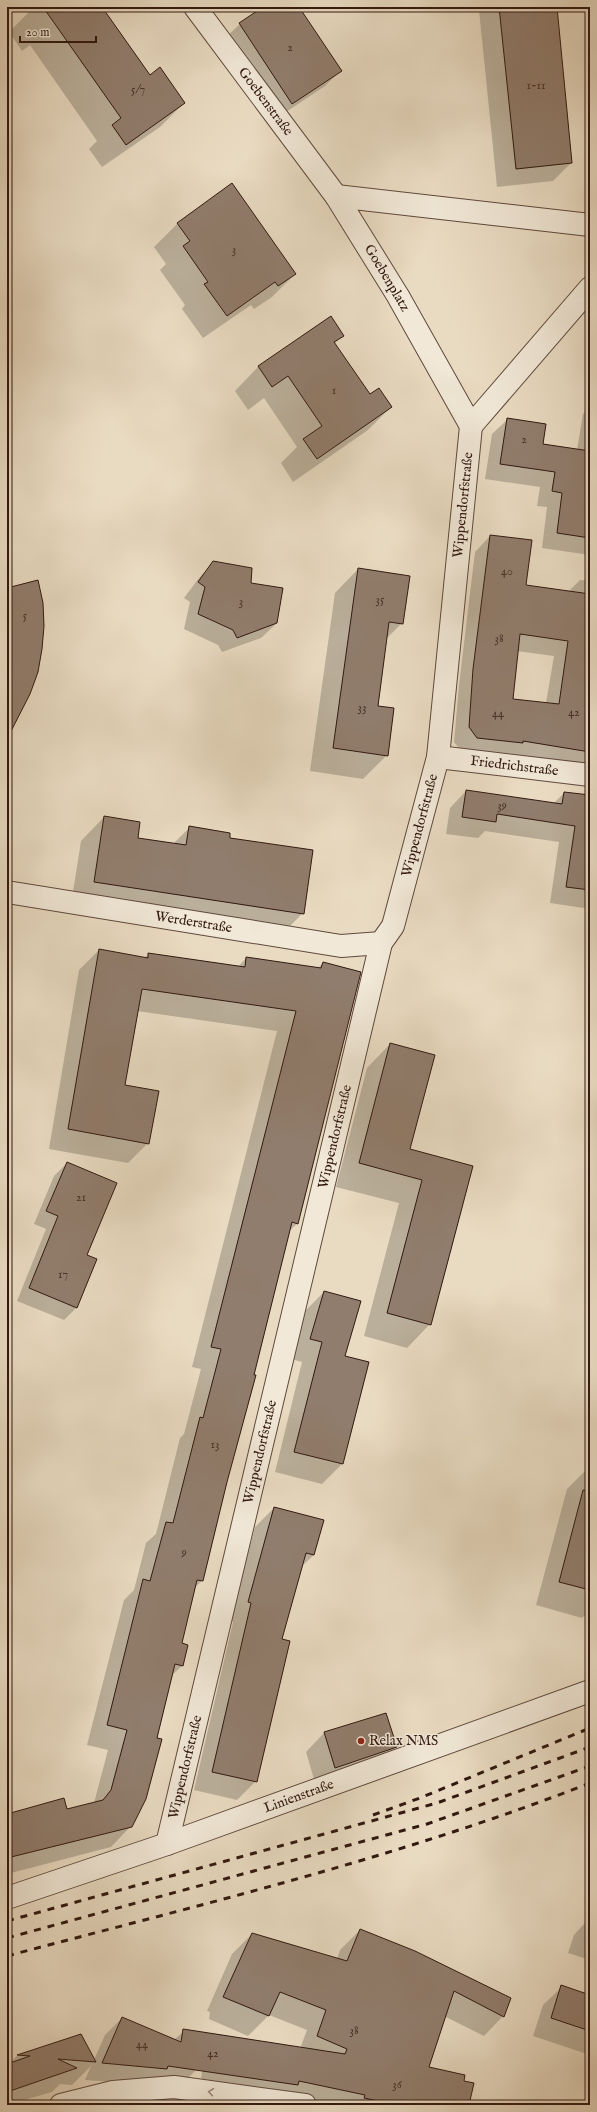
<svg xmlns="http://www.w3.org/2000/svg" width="597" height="2112" font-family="'IM FELL English',serif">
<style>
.shadow{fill:#0003;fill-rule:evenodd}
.building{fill:#917d6d;stroke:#311810;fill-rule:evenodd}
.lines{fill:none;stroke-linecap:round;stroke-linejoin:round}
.street-casing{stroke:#5f493c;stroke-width:24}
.street{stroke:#f1e8d7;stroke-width:22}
.rail{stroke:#311810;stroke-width:3;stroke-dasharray:7 7;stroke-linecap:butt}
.oneway{stroke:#9b8a7d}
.poi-dot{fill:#8f2418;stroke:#f1e8d7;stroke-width:1.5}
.labels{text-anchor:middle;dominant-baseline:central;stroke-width:3;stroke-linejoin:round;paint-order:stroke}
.number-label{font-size:12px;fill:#493127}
.street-label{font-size:14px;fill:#311810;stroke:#f1e8d7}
.poi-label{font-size:14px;fill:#311810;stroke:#f1e8d7;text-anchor:start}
</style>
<rect width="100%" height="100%" fill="#e9dbc2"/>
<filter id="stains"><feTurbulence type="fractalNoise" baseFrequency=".005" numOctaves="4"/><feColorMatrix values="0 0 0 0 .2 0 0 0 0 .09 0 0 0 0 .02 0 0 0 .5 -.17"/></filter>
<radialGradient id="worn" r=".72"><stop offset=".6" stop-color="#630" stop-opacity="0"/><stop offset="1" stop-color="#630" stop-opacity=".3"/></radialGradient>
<g class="shadow">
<polygon points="34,7 110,7 105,12 149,76 184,103 160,127 102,167 89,149 97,141 30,45 22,51 9,32"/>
<polygon points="265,7 298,7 340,71 325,86 277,118 225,38 240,24"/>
<polygon points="463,7 555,7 571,163 553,181 497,187 479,10 464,12"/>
<polygon points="232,184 295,274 272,297 254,309 251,305 203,338 182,309 185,305 160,270 166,264 154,247 177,224"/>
<polygon points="330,318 343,336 334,344 370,395 391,407 368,430 293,482 281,463 297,447 264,398 248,410 235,391 258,367"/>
<polygon points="590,407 590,555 542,548 547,507 537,506 540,487 485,479 492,434 508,419 542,444 577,450 583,414"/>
<path d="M490,536L525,585L568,592L580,580L590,581V768L462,752L454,742L459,685L475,552ZM517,651L554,656L546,703L511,700Z"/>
<polygon points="214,562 250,584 277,623 261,638 222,652 218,645 184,629 190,602 184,598 199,578"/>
<polygon points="358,569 402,623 386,639 376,706 387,755 363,779 310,771 335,593"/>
<polygon points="466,791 553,804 564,793 590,796 590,909 550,903 559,842 485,831 478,838 446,834 450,808"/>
<polygon points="104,817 137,839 173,844 189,828 229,839 303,913 279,937 71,905 81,841"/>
<polygon points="590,937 590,982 585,981"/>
<polygon points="99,950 144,958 149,954 238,967 246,958 317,969 323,963 298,1223 288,1232 202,1581 193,1589 180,1644 187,1645 182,1666 171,1676 131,1826 111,1847 7,1874 7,1815 66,1810 94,1803 108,1750 87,1745 124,1600 134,1590 146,1543 156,1534 180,1438 184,1434 201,1369 192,1367 277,1031 137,1011 124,1086 148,1143 128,1163 49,1149 79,970"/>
<polygon points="390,1044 409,1150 471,1166 430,1324 407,1348 364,1336 399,1203 336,1187 367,1068"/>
<polygon points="67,1163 85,1255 77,1307 64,1320 17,1301 46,1229 34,1224 54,1176"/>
<polygon points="324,1292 344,1357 368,1363 342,1464 322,1484 275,1472 302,1362 291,1359 304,1312"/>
<polygon points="590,1466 590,1610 582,1618 536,1605 567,1489"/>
<polygon points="274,1508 323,1521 314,1555 301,1567 281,1640 256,1781 237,1800 194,1790 233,1622 230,1621 255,1527"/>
<polygon points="324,1733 396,1747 377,1766 316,1786 306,1752"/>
<polygon points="584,1924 590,1926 590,1960 568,1953 574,1935"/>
<polygon points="360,1930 503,2016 484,2036 444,2016 428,2068 463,2081 468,2105 300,2105 199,2094 204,2057 300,2049 307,2030 269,2015 248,2036 209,2019 210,2012 207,2011 232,1954 252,1934 337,1959 340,1950"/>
<polygon points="562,1987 590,1996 590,2055 533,2036 543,2005"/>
<polygon points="122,2018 174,2040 184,2031 196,2070 179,2087 85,2080 91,2066 72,2085 60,2084 52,2092 7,2105 7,2065 17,2056 81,2035 94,2060 105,2035"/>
<polygon points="143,2103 147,2105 136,2105 138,2104"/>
</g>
<g class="building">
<polygon points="43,7 102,7 150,75 160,67 185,103 126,145 112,125 121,118"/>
<polygon points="263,7 299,7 342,71 292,104 239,23"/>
<polygon points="499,7 557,7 572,163 516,169"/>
<polygon points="232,183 296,274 278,286 275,282 227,316 204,284 208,282 183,246 190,241 177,223"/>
<polygon points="331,316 344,336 334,342 370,394 379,388 392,407 317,459 303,439 322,426 288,376 272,387 258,366"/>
<polygon points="507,418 546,424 543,444 590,451 590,538 557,533 562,493 552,491 555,472 500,464"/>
<path d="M490,535L532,540L526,585L590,594V752L523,741V743L477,738L469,727L473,669ZM520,634L568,641L559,704L513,699Z"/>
<polygon points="213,561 252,568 251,583 283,588 277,623 237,638 233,630 198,614 205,587 198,582"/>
<polygon points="358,568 410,576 403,624 389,622 378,706 394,708 388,756 333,748"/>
<polygon points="38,580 43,603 44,626 42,649 38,672 30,694 7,739 7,588"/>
<polygon points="466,790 562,804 564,792 590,795 590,890 566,887 575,826 497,814 496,822 462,817"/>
<polygon points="104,816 140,822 138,838 186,845 189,826 230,833 230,838 313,850 304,914 94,882"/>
<polygon points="99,949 148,958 148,953 245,967 246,957 321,968 323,962 361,972 298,1224 292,1222 254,1375 256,1375 227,1482 203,1581 197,1580 182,1643 188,1645 183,1666 175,1664 157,1738 162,1739 146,1799 132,1827 7,1858 7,1814 64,1798 67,1809 103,1800 111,1790 127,1730 107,1725 143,1579 150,1581 166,1522 173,1523 200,1417 203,1418 221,1349 211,1347 296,1011 142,989 125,1085 159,1091 149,1144 68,1129"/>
<polygon points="390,1043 435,1055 410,1149 473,1166 431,1325 387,1313 422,1180 359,1163"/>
<polygon points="67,1162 117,1183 87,1255 97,1259 77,1308 29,1288 58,1216 46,1211"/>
<polygon points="324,1291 361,1301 345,1356 369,1362 343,1464 294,1452 322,1342 310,1339"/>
<polygon points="583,1490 590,1491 590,1590 559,1582"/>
<polygon points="274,1507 324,1520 314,1555 306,1553 282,1639 290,1641 257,1782 212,1772 251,1603 248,1602"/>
<polygon points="386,1713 397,1747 335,1768 324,1732"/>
<polygon points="360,1929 415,1951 511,1998 504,2017 454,1991 429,2067 465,2075 464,2081 474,2083 469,2105 397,2105 364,2098 365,2095 299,2081 298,2085 168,2066 167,2069 102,2063 122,2017 181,2042 183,2029 345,2054 347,2049 317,2036 326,2010 280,1992 269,2016 223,1997 252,1933 347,1961"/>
<polygon points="561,1985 590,1995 590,2031 551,2018"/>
<polygon points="81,2034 96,2062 58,2059 77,2068 7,2092 7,2064 30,2056 17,2055"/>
</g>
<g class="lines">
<g class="street-casing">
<g id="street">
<path id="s1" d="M195,7L336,196"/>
<polyline points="471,426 398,296 336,196 590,225"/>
<polyline points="471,426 590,288"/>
<path id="s2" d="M438,757L590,775"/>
<path id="s3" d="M7,892L341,946L381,943"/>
<path id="s4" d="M167,1844L381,943L393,926L438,757L471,426"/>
<path id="s5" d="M7,1898L167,1844L590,1691"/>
<polyline points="61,2105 113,2092 174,2087 305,2105"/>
</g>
</g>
<use href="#street" class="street"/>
<g class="rail">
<polyline points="373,1815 420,1798 590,1728"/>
<polyline points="7,1921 437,1803 590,1747"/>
<polyline points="7,1938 427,1824 590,1766"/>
<path d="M7,1956C203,1904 401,1857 590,1783"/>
</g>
</g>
<defs><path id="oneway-chevron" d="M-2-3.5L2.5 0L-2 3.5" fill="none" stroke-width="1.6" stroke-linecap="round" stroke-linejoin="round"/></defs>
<use class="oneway" href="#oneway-chevron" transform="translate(211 2092) rotate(-172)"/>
<circle class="poi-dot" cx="361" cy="1741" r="4"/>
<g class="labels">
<g class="number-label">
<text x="290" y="47">2</text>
<text x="536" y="85">1-11</text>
<text x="138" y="89">5/7</text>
<text x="234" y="249">3</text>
<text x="334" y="390">1</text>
<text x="524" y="439">2</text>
<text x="507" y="571">40</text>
<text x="380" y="599">35</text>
<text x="241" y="601">3</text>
<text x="25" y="615">5</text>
<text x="499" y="638">38</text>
<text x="362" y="707">33</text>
<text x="574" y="712">42</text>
<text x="498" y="713">44</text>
<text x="502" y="805">39</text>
<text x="81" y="1197">21</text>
<text x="63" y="1274">17</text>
<text x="215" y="1444">13</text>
<text x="184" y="1552">9</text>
<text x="354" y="2030">38</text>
<text x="142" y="2044">44</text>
<text x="213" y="2053">42</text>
<text x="397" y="2084">36</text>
</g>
<g class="street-label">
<text stroke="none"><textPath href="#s1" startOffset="118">Goebenstraße</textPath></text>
<text transform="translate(387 278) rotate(59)">Goebenplatz</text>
<text stroke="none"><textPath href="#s4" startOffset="1375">Wippendorfstraße</textPath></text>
<text stroke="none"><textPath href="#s2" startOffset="77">Friedrichstraße</textPath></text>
<text stroke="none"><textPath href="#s4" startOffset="1051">Wippendorfstraße</textPath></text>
<text stroke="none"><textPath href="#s3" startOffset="189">Werderstraße</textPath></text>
<text stroke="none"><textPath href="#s4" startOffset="727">Wippendorfstraße</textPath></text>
<text stroke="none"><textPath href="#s4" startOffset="403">Wippendorfstraße</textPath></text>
<text stroke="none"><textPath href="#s4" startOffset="79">Wippendorfstraße</textPath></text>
<text stroke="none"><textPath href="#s5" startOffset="309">Linienstraße</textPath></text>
</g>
<g class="poi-label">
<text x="369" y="1741">Relax NMS</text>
</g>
</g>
<rect width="597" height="2112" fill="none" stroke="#e9dbc2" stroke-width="24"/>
<rect x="8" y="8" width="581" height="2096" fill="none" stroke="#311810" stroke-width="2"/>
<rect x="12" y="12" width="573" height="2088" fill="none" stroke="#311810"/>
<path d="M20 36v6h76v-6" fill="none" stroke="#311810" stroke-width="2"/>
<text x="26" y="36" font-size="12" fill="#311810" stroke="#f1e8d7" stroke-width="3" paint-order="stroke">20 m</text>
<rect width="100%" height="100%" filter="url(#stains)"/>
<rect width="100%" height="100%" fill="url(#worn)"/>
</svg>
